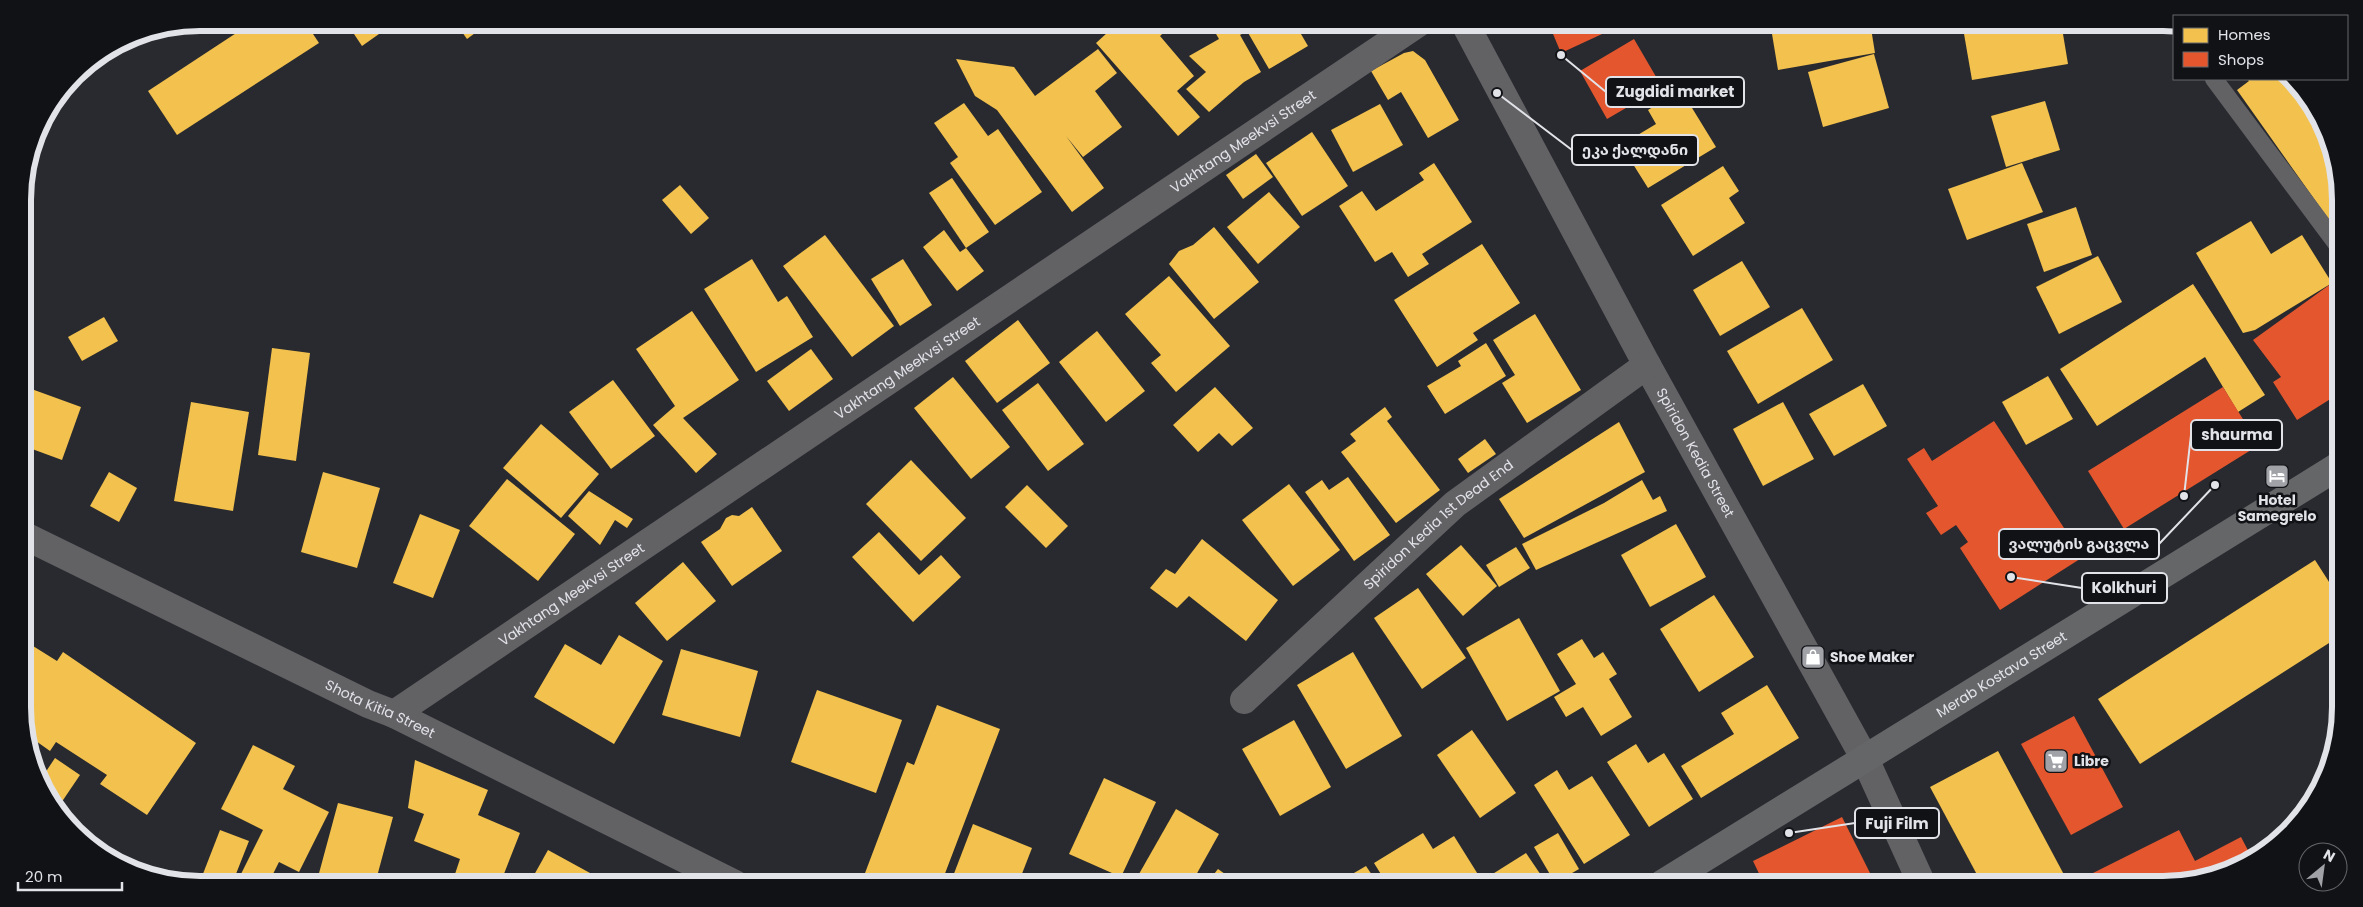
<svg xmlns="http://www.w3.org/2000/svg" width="2363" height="907" font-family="Poppins,'Noto Sans Georgian',sans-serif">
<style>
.homes{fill:#f2c14e}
.shops{fill:#e4572e}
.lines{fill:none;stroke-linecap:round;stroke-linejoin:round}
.lane{stroke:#626265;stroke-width:18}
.street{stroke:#626265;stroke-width:28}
.secondary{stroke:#646668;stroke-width:28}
.labels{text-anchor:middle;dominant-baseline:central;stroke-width:5;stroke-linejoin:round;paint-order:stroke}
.street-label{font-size:14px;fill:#e2e3e9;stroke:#111216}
.poi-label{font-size:14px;font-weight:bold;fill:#e2e3e9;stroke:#111216;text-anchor:start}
.rim{fill:none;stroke:#e2e3e9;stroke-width:6}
.leader{fill:none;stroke:#e2e3e9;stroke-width:2}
.callout-dot{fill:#e2e3e9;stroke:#111216;stroke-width:2}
.callout{fill:#111216;stroke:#e2e3e9;stroke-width:2}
.callout-label{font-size:15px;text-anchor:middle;font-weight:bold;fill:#e2e3e9}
</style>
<rect width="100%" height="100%" fill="#292a2f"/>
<g class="homes">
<polygon points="253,22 305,22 319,43 177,135 148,91"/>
<polygon points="346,22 396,22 362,46"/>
<polygon points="455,22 490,22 467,39"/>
<polygon points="1119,22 1170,22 1172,25 1160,36 1194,76 1177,91 1200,117 1178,136 1096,43"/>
<polygon points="1209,22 1294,22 1308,46 1269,69 1247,31 1240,35 1261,72 1244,82 1209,112 1186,89 1206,72 1189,56 1219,39"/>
<polygon points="1322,22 1339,22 1327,30"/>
<polygon points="1684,22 1736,22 1736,24 1685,32"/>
<polygon points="1770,22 1870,22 1875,53 1778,70"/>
<polygon points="1996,22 2061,22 2068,64 1972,80 1963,28"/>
<polygon points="1098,49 1117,73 1095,91 1122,127 1083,157 1066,136 1104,188 1072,212 997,110 975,96 956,59 1014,67 1035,96"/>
<polygon points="1413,51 1425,60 1459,120 1428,138 1401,92 1388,100 1371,71 1404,53"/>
<polygon points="1874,54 1889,108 1823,127 1808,72"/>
<polygon points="100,56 71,84 70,83 83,67"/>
<polygon points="2247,79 2290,79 2297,83 2327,132 2339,177 2339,234 2237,90 2249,81"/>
<polygon points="1681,90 1716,147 1648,188 1621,145 1656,124 1648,110"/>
<polygon points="2045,101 2060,150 2006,167 1991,116"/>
<polygon points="964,103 988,136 998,129 1042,192 995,225 950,163 958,157 934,123"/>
<polygon points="1380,104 1403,145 1353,172 1331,130"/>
<polygon points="1312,132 1348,186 1302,216 1266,163"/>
<polygon points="1256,154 1273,177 1243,199 1226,175"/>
<polygon points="1434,163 1472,222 1422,254 1429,264 1408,277 1392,252 1375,262 1339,206 1362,191 1376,211 1424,180 1419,173"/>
<polygon points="2022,163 2043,212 1967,240 1948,189"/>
<polygon points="1723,166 1739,191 1729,198 1745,223 1693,256 1661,205"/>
<polygon points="952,178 989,232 966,248 929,193"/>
<polygon points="680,185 709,218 691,234 662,200"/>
<polygon points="1269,192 1300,227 1258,264 1227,227"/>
<polygon points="2076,207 2092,255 2044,272 2027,224"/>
<polygon points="2251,221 2271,254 2302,235 2332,283 2255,330 2243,333 2196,253"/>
<polygon points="1214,227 1259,282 1214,319 1169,264 1179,251 1193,245"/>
<polygon points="944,230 960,252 966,248 984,271 957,291 923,247"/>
<polygon points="825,235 894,326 852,357 783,266"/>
<polygon points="1482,244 1520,303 1473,333 1478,340 1437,367 1394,300"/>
<polygon points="2098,256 2122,302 2059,334 2036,287"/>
<polygon points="752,259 778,302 787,296 813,337 756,372 704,289"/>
<polygon points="903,259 932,305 900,326 871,279"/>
<polygon points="1742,261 1770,307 1720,336 1693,290"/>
<polygon points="1169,276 1230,346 1176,392 1151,363 1161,355 1125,314"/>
<polygon points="2193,284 2265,395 2238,412 2205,357 2097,426 2060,369"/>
<polygon points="1802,308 1833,360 1758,404 1727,351"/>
<polygon points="692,311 739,380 683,418 717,454 696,473 653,425 675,406 636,349"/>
<polygon points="1535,314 1581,390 1527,423 1502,383 1515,375 1493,340"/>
<polygon points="104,317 118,341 82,361 68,337"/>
<polygon points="1018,320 1050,363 997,403 965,361"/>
<polygon points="1097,331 1145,391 1106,422 1059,362"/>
<polygon points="1486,343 1506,376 1445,414 1427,386 1461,366 1458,361"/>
<polygon points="272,348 310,353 296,461 258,455"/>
<polygon points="811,349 833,379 789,411 767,381"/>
<polygon points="2048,376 2073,419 2026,445 2002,402"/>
<polygon points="953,377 1010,447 971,479 914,408"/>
<polygon points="613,380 655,436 611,469 569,412"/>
<polygon points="1038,383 1084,444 1048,471 1002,410"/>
<polygon points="1863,384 1887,426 1834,456 1809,414"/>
<polygon points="26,387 81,407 62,460 24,446 24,393"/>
<polygon points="1215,387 1253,428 1232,446 1219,433 1198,452 1173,425"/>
<polygon points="191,402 249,412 233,511 174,501"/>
<polygon points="1783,402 1814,459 1763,486 1733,429"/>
<polygon points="1385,407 1392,417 1387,421 1440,490 1396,523 1341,452 1356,441 1350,434"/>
<polygon points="1619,422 1645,472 1524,538 1499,499"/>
<polygon points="541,424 599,474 561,518 503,468"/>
<polygon points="1485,439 1496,454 1468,473 1458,459"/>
<polygon points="911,460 966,518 921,561 866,504"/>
<polygon points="109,472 137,488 119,522 90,506"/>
<polygon points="323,472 380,488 357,568 301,552"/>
<polygon points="1348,477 1390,535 1354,561 1305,492 1322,480 1329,490"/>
<polygon points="507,479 575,534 538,581 469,526"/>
<polygon points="1642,480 1653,500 1660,496 1667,511 1536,570 1522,544 1604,503"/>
<polygon points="1289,484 1340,550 1293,586 1242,520"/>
<polygon points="1027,485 1068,526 1046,548 1005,507"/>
<polygon points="589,491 633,519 627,528 615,520 600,545 568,516"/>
<polygon points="752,507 782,551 732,586 701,542 720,529 726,518 732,515 739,516"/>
<polygon points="420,514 460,530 433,598 393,583"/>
<polygon points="1676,524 1706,577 1650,607 1621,555"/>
<polygon points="879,532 919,575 941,555 961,577 913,622 852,557"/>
<polygon points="1202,539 1278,600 1246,641 1189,596 1177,608 1150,588 1166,569 1175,574"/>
<polygon points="1461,545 1497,586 1463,616 1426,574"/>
<polygon points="1516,547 1530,568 1499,587 1486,565"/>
<polygon points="2315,560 2340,599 2340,636 2140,764 2098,699"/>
<polygon points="683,562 716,601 667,641 635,603"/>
<polygon points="1418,588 1466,658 1422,689 1374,618"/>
<polygon points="1714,595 1754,657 1699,692 1660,629"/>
<polygon points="1519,618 1560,691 1507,721 1466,648"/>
<polygon points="619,635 663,661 614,744 534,697 565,644 601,665"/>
<polygon points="1582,639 1594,658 1603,652 1617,674 1609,679 1632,717 1601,736 1583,707 1566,717 1554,697 1576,684 1557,654"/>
<polygon points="25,641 57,661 63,652 196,743 147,815 100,784 107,775 56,742 50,751 26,734 26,707 34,695 26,690"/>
<polygon points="681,649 758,671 740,737 662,715"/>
<polygon points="1353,652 1402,736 1346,769 1297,685"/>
<polygon points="1767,685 1799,738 1701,798 1681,766 1734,734 1721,713"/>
<polygon points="817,690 902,720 876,793 791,762"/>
<polygon points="937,705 1000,729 941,884 870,884 862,881 907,762 914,765"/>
<polygon points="1294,720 1331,787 1280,816 1242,749"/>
<polygon points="1472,730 1516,793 1480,818 1437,755"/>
<polygon points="1636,744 1648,763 1664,753 1693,799 1649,827 1607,762"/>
<polygon points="253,745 295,766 283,789 329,812 299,872 279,862 268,884 236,884 263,830 221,809"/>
<polygon points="1998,751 2069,884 1982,884 1930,787"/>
<polygon points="55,758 80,775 59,806 43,776"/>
<polygon points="415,760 488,790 478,815 520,833 500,884 482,884 455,874 460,859 414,841 424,814 408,808"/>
<polygon points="1557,770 1569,790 1592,776 1630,835 1584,864 1534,785"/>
<polygon points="1104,778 1156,802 1121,877 1069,854"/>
<polygon points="338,803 393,817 375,884 346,884 318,877"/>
<polygon points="1176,809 1219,834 1191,884 1142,884 1135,881"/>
<polygon points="973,824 1032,848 1018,884 950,884"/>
<polygon points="220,830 249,841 232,884 216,884 201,879"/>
<polygon points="1423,833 1433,849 1454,836 1484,884 1387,884 1374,863"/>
<polygon points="1558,833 1579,869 1555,883 1534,847"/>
<polygon points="548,850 590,873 584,884 529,884"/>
<polygon points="1526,853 1547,884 1497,884 1491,875"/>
<polygon points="1366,866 1378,884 1335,884"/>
<polygon points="1218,869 1239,884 1206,884"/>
<polygon points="596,874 618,884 591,884"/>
</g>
<g class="shops">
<polygon points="1548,22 1628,22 1561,53"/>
<polygon points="1634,39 1662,87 1607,119 1580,71"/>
<polygon points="2332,283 2339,292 2340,393 2297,420 2273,382 2281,377 2253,340"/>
<polygon points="2223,387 2259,445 2124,529 2088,471"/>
<polygon points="1994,421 2083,557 2000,610 1960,548 1968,542 1956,525 1941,535 1926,513 1938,506 1907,459 1924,448 1932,461"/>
<polygon points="2074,716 2123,807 2071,835 2021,744"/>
<polygon points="1842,817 1870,873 1846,884 1764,884 1753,861"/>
<polygon points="2179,830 2195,861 2241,837 2252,858 2220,875 2174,884 2092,884 2087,876"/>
</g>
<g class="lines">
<polyline class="lane" points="2214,79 2339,247"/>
<g class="street">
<path id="s1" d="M1464,22L1647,365L1865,759L1922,884"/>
<path id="s2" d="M25,536L368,704L394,714L735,884"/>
<path id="s3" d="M1244,700L1455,504L1647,365"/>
<path id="s4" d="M394,714L1420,22"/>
</g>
<path class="secondary" id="s5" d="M1662,884L2340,465"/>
</g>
<defs>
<g id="hotel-square" transform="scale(1.25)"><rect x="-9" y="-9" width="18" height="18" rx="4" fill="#a1a2a8" stroke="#111216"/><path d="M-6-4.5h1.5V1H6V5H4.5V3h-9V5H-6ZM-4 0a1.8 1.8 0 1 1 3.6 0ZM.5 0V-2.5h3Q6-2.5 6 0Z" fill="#fff"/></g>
<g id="shop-square" transform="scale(1.25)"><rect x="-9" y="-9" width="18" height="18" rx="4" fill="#a1a2a8" stroke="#111216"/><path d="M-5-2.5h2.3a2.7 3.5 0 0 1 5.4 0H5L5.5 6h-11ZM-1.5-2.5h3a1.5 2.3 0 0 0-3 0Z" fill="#fff"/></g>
<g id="supermarket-square" transform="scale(1.25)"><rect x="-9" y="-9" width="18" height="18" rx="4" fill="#a1a2a8" stroke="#111216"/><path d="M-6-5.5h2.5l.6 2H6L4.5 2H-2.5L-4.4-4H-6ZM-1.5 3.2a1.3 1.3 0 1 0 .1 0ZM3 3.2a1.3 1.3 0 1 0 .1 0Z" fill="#fff"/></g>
</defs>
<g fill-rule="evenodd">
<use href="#hotel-square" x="2277" y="476"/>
<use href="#shop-square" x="1813" y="657"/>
<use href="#supermarket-square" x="2056" y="761"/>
</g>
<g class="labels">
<g class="street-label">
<text stroke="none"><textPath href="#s4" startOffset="1024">Vakhtang Meekvsi Street</textPath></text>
<text stroke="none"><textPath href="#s4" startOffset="619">Vakhtang Meekvsi Street</textPath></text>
<text stroke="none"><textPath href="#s1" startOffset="489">Spiridon Kedia Street</textPath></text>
<text stroke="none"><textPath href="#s3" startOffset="262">Spiridon Kedia 1st Dead End</textPath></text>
<text stroke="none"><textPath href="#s4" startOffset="214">Vakhtang Meekvsi Street</textPath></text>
<text stroke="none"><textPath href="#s5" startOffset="399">Merab Kostava Street</textPath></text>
<text stroke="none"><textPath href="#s2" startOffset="395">Shota Kitia Street</textPath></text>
</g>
<g class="poi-label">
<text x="2277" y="500" text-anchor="middle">Hotel<tspan x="2277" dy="16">Samegrelo</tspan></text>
<text x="1830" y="657">Shoe Maker</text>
<text x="2074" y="761">Libre</text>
</g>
</g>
<path d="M0 0H2363V907H0ZM200 31H2163A169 169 0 0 1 2332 200V707A169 169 0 0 1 2163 876H200A169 169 0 0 1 31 707V200A169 169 0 0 1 200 31Z" fill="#111216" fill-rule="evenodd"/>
<path class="rim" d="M200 31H2163A169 169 0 0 1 2332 200V707A169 169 0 0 1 2163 876H200A169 169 0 0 1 31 707V200A169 169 0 0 1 200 31Z"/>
<path class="leader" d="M1561 55L1606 92M1497 93L1572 150M2184 496L2191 435M2215 485L2159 544M2011 577L2082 588M1789 833L1855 823"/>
<g class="callout-dot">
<circle cx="1561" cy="55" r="5"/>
<circle cx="1497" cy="93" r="5"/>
<circle cx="2184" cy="496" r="5"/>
<circle cx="2215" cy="485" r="5"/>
<circle cx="2011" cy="577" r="5"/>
<circle cx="1789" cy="833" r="5"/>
</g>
<g class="callout">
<rect x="1606" y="77" width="138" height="30" rx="5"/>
<rect x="1572" y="135" width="126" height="30" rx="5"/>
<rect x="2191" y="420" width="91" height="30" rx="5"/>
<rect x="1999" y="529" width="160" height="30" rx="5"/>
<rect x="2082" y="573" width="85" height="30" rx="5"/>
<rect x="1855" y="808" width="84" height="30" rx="5"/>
</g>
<g class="callout-label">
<text x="1675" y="97">Zugdidi market</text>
<text x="1635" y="155">ეკა ქალდანი</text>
<text x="2237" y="440">shaurma</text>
<text x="2079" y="549">ვალუტის გაცვლა</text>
<text x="2124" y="593">Kolkhuri</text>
<text x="1897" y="829">Fuji Film</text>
</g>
<rect x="2173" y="15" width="175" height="65" fill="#111216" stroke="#65666a"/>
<rect x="2183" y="28" width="25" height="15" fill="#f2c14e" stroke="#65666a"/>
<text x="2218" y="40" font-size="15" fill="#e2e3e9">Homes</text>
<rect x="2183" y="52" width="25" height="15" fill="#e4572e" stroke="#65666a"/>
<text x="2218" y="65" font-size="15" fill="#e2e3e9">Shops</text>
<g transform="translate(2323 867) rotate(29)"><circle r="24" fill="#111216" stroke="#65666a"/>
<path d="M0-4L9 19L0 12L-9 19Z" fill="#a1a2a8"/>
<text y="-8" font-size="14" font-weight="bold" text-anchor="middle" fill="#e2e3e9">N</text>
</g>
<path d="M18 882v8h104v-8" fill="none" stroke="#e2e3e9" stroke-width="2.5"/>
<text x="25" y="882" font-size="15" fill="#e2e3e9" stroke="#111216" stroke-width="4" paint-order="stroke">20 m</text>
</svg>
